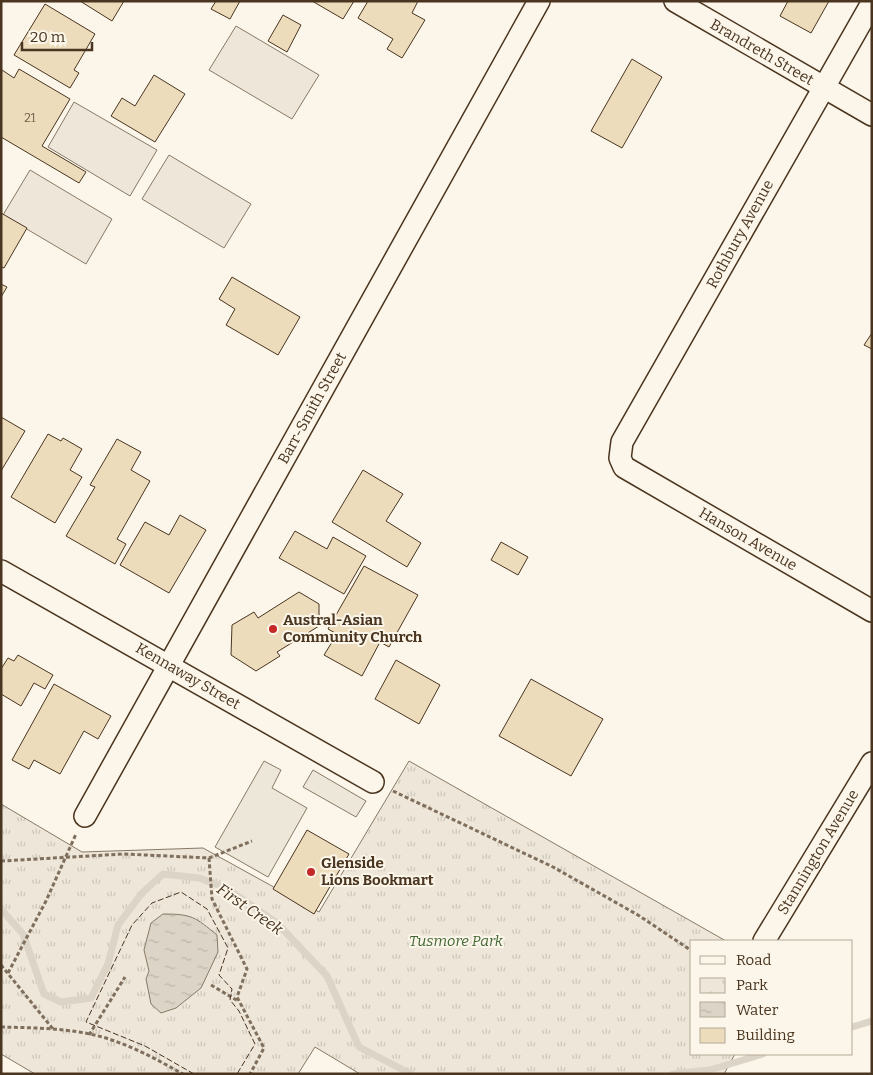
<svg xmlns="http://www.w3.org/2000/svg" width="873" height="1075" font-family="Bitter,serif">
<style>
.green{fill:#ede6d9;stroke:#887966}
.park{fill:url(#park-tufts);stroke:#887966}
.parking{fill:#ede7d9;stroke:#887966}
.water{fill:url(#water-ripples);stroke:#887966}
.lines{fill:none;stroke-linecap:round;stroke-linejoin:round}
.stream{stroke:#dcd4c6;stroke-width:7}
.building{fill:#ecdcbc;stroke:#4a3520}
.minor-casing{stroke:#4a3520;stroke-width:24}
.path{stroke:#7f6f5c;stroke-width:3;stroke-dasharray:4 2.5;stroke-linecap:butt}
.minor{stroke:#fbf6e9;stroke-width:21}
.fence{stroke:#4a3520;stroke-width:1;stroke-dasharray:6 2.5;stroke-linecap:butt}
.poi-dot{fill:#c62828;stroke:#fbf6e9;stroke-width:2}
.labels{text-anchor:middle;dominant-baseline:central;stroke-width:4;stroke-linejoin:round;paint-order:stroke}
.number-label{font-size:12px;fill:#725f47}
.street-label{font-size:15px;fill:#4a3520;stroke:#fbf6e9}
.poi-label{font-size:15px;font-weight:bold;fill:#4a3520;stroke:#fbf6e9;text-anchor:start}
.park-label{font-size:15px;font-style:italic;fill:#436837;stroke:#fbf6e9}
.water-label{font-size:16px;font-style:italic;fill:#4a3520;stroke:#fbf6e9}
</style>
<defs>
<pattern id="park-tufts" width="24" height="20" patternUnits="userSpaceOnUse" patternTransform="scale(1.25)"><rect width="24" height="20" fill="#ede6d9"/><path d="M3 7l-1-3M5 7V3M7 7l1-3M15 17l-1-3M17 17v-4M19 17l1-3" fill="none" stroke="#cdc6ba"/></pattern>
<pattern id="water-ripples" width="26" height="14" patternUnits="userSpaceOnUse" patternTransform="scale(1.25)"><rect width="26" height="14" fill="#dcd4c6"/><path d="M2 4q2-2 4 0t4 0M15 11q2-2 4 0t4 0" fill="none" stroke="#beb7aa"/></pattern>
</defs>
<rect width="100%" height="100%" fill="#fbf6e9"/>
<g class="green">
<polygon points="236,26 319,75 292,119 209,70"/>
<polygon points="74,102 157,150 130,196 48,147"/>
<polygon points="169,155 251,204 224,248 142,199"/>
<polygon points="30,170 112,219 86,264 3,215"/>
</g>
<polygon class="park" points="409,761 726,941 692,941 692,1054 735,1054 724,1074 360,1074 315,1047 298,1074 35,1074 1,1054 1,804 82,852 203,848 319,912"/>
<g class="parking">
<polygon points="264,761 281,770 272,788 307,808 268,877 215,847"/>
<polygon points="313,770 366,801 356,817 303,787"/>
</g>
<path class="water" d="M163,914C192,914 195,917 217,935L218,952L201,988L176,1008L161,1013L151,1004L146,979L149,971L144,950L151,923Z"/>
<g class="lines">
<g class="stream">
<polyline points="1,909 23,934 44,994 61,1002 91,998 108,964 118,925 142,893 163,874 199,878 226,888 277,923 327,976 359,1047 411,1074"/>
<polyline points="852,1027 872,1021"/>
<polyline points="673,1074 710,1070 763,1054"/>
</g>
</g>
<g class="building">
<polygon points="80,1 124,1 112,21"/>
<polygon points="216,1 240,1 230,19 211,9"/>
<polygon points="312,1 354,1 343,19"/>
<polygon points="368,1 418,1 412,13 425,20 402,58 387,49 393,39 358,18"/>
<polygon points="788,1 829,1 811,33 780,16"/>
<polygon points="45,4 95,34 74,70 79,73 70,88 14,55"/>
<polygon points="283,15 301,25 287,52 268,41"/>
<polygon points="632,59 662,77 622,148 591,131"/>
<polygon points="19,69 70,99 42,146 86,172 79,183 1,137 1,71 2,70 14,78"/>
<polygon points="154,75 185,94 155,142 111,116 122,98 135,106"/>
<polygon points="1,213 27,228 4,268 1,267"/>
<polygon points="232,277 300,317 278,355 226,325 235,309 219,299"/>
<polygon points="1,284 7,287 1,297"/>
<polygon points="872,333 872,349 864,345"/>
<polygon points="1,417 25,431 1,471"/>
<polygon points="48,434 61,441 63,438 82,449 70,470 82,477 55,523 11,497"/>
<polygon points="117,439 141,452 131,470 150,481 117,539 126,544 115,564 66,536 95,487 90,485"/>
<polygon points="363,470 403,494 386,521 421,543 407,567 332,522"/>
<polygon points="180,515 206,530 169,593 120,565 145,522 169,535"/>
<polygon points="295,531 327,549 333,537 366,556 344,594 279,558"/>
<polygon points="501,542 528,557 518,575 491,560"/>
<polygon points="364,566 418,595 389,647 380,642 362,676 324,655 337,634 328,629"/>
<polygon points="299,592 319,604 319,626 277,652 280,656 256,671 231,655 232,625 254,612 258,618"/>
<polygon points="18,655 53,675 45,689 34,683 21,706 1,694 1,669 8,658 14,661"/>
<polygon points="396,660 440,685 419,724 375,699"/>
<polygon points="531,679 603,719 571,776 499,736"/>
<polygon points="54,684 111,716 98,739 84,731 60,774 34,760 29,769 12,760"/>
<polygon points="307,830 349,854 314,914 273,889"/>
</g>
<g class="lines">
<g class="minor-casing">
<g id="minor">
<polyline points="675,1 872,115"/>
<polyline points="872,3 622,442 620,458 624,467 872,611"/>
<polyline points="1,571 373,782"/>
<polyline points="85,816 539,1"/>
<polyline points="764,941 872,763"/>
</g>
</g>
<g class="path">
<polyline points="393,791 553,867 638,915 692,951"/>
<polyline points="209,858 212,899 247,969 237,997 264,1048 250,1074"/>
<polyline points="1,861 124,854 209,858 252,841"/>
<polyline points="1,965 53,1029"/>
<polyline points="8,973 46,901 76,834"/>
<polyline points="211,985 238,1001"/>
<path d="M1,1027C40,1028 83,1028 120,1043C142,1051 163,1063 183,1074"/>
<polyline points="89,1035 125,977"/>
</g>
<use href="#minor" class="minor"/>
<polyline class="fence" points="194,1074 145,1046 86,1022 132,925 152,903 181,892 207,909 228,948 219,975 232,989 230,1000 239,1011 255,1044 237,1074"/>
</g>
<g class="poi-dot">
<circle cx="273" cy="629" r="5"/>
<circle cx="311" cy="872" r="5"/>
</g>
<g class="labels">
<g class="number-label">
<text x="30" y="118">21</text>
</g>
<g class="street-label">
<text transform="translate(762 52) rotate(30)">Brandreth Street</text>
<text transform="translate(740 234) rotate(-61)">Rothbury Avenue</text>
<text transform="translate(312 408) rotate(-61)">Barr-Smith Street</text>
<text transform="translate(748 539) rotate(30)">Hanson Avenue</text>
<text transform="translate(188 676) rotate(30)">Kennaway Street</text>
<text transform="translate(818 852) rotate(-59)">Stannington Avenue</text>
</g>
<g class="poi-label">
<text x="283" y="620">Austral-Asian<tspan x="283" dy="17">Community Church</tspan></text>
<text x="321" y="863">Glenside<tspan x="321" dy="17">Lions Bookmart</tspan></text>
</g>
<g class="park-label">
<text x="456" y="941">Tusmore Park</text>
</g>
<g class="water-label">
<text transform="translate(250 909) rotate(35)">First Creek</text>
</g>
</g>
<rect width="873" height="1075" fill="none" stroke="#4a3520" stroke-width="5"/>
<rect x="690" y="940" width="162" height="115" fill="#fbf6e9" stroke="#b4a999"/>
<rect x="700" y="956" width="25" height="8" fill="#fbf6e9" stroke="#b4a999"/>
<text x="736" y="965" font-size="15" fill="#4a3520">Road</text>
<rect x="700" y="978" width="25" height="15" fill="url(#park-tufts)" stroke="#b4a999"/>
<text x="736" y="990" font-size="15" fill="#4a3520">Park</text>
<rect x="700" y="1002" width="25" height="15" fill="url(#water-ripples)" stroke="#b4a999"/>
<text x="736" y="1015" font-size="15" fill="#4a3520">Water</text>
<rect x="700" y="1028" width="25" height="15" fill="#ecdcbc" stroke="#b4a999"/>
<text x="736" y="1040" font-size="15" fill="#4a3520">Building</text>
<path d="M22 42v8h70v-8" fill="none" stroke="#4a3520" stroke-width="2.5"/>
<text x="30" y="42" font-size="15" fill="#4a3520" stroke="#fbf6e9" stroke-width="4" paint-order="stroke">20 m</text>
</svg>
